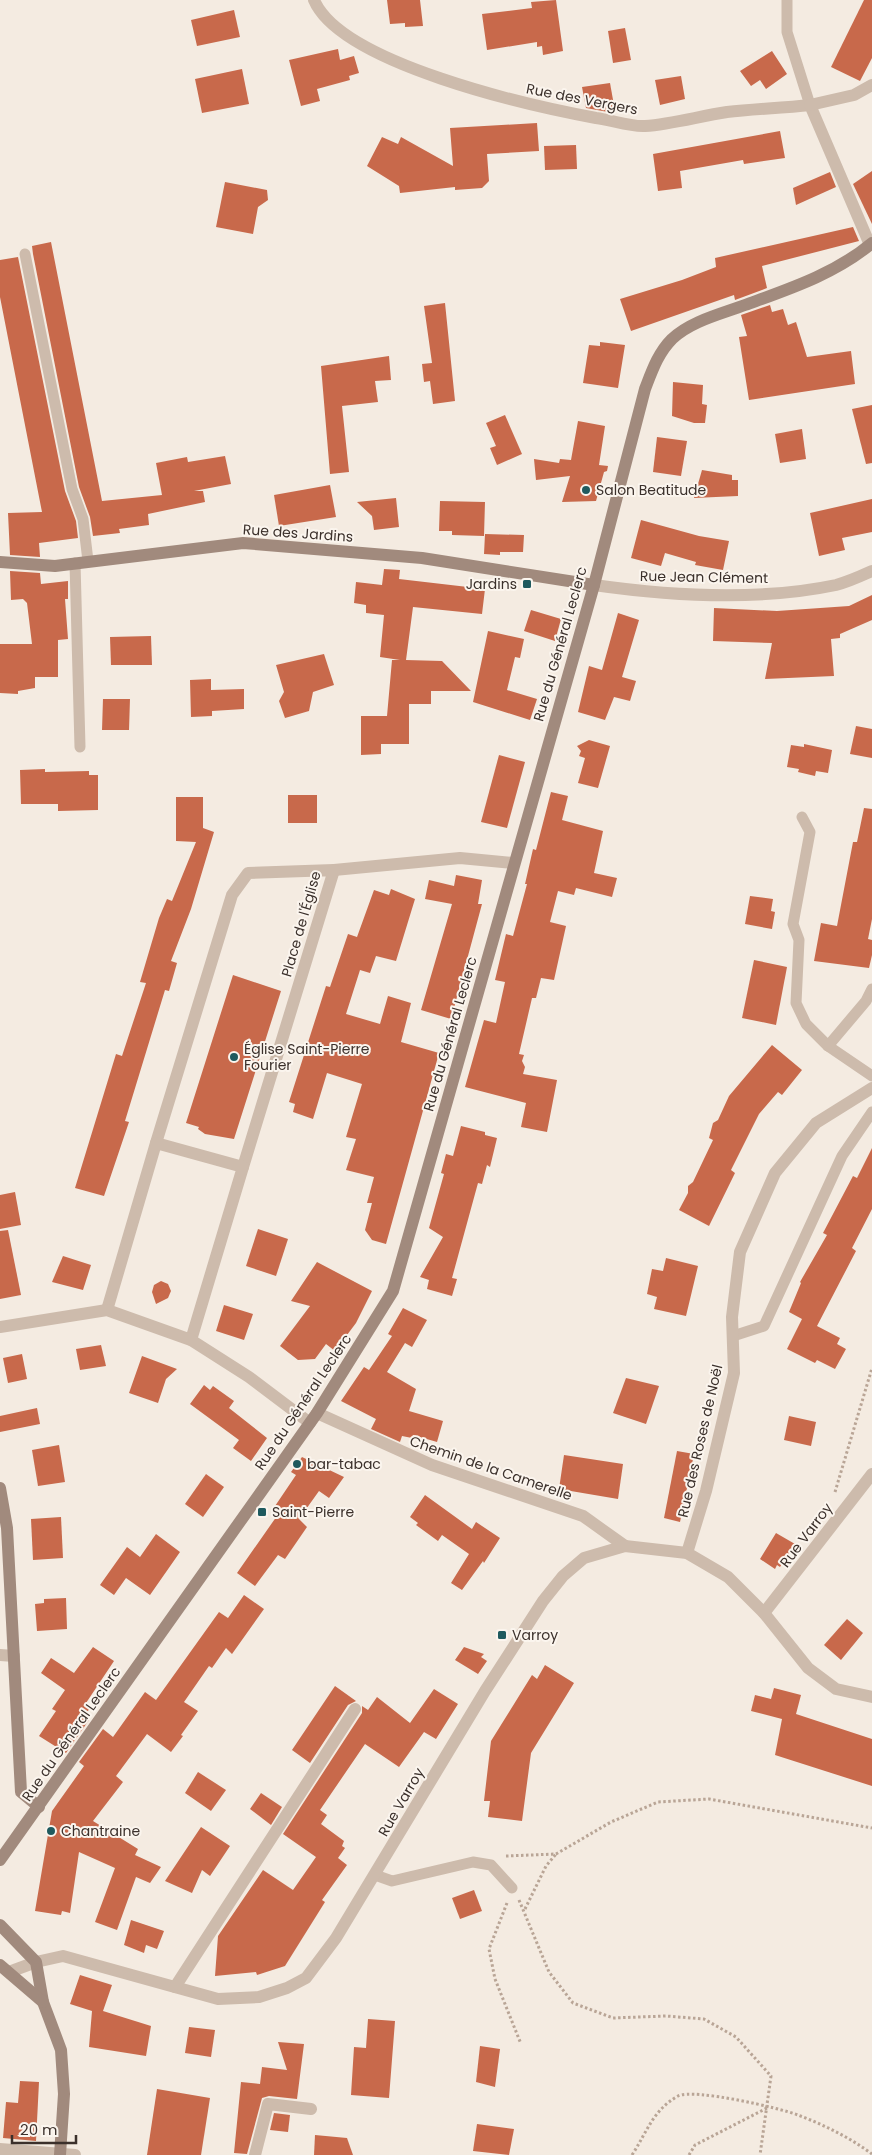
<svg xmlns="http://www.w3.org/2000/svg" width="872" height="2155" font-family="Poppins,sans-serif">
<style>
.building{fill:#c8694b}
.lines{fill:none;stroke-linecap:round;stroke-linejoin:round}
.path{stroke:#b9a596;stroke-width:3;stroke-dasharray:2.5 2.5;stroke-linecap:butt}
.lane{stroke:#cdbbac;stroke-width:11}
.street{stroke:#cdbbac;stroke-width:12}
.secondary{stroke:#a18a7d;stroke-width:12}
.poi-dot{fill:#1f5a5e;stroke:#fbf5ee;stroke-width:2}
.labels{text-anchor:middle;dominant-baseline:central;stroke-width:4;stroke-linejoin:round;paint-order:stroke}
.street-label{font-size:14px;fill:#3b302b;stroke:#fbf5ee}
.poi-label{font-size:14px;fill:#3b302b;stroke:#fbf5ee;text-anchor:start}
</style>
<rect width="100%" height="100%" fill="#f4ebe1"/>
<g class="building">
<polygon points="387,0 420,0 423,26 405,27 405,23 390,24"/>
<polygon points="556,0 563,51 543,55 542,46 537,47 537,42 487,50 482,14 532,8 531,2"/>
<polygon points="864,0 872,0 872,58 860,81 831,67"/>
<polygon points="234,10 240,37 197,46 191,20"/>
<polygon points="625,28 631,60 613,63 608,31"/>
<polygon points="338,49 340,60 354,56 359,73 349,76 350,80 317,89 320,101 301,106 289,60"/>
<polygon points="772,51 787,74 766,89 760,80 751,86 740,71"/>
<polygon points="242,69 249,104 202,113 195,79"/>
<polygon points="681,76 685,99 660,105 655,80"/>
<polygon points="610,83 615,111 608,112 586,108 582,87"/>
<polygon points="537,123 539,151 487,154 489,181 482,188 455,190 455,187 400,193 399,186 367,166 382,137 398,144 401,137 453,166 450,128"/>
<polygon points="780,131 785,158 744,164 743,160 680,171 682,188 658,191 653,154"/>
<polygon points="576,145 577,169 545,170 544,146"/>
<polygon points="872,171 872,224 853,184"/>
<polygon points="830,172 836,187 796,205 793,188"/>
<polygon points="225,182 267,190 268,200 258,207 253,234 216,227"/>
<polygon points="853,227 859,241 762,266 767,288 735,300 734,295 631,331 620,299 682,280 716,267 715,258"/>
<polygon points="51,242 102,501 162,495 156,463 187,457 188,462 225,456 231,484 194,491 203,491 205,502 148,514 149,525 119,529 120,533 93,536 90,517 79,487 33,254 32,246"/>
<polygon points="18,257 65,491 76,521 78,538 39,543 40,557 10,555 8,513 42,512 0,297 0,260"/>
<polygon points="445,303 455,401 433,404 430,381 424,382 422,364 432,363 424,306"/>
<polygon points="770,305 772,312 783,309 788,325 796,322 807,357 851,351 855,384 749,400 739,337 747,336 741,315"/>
<polygon points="600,342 625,345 618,388 583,383 589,345 600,346"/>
<polygon points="389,356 391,380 375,381 378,402 342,406 349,472 330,474 321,366"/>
<polygon points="673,382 703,385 702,404 707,405 705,423 694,423 672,416"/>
<polygon points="872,405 872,463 866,464 852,409"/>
<polygon points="505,415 522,454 497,465 490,448 496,446 486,423"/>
<polygon points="578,421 605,426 599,465 608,466 607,471 604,472 596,501 562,502 570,476 536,480 534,459 559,463 560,459 571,460"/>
<polygon points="802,429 806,459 780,463 775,434"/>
<polygon points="657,437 687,441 681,476 653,472"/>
<polygon points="702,470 732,475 732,480 738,480 738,496 694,498"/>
<polygon points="330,485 336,517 279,526 274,495"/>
<polygon points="396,498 399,527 374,530 372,516 357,502"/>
<polygon points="872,499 872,532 842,538 845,550 819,556 810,513"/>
<polygon points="440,501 485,502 484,536 452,535 452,531 439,531"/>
<polygon points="641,520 699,536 729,541 723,570 695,565 696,562 665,553 661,566 631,558"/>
<polygon points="485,534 524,535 523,552 500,552 500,555 484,554"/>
<polygon points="384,569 400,570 399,579 485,589 482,614 413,607 406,660 442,661 471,691 431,691 431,704 409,704 409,744 381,744 381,754 361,755 361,716 387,716 392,660 400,660 380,657 384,615 366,613 366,605 354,603 356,582 382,585"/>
<polygon points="10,571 40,573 41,584 68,581 68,599 65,599 68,639 58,640 58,677 35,677 35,688 18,691 18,694 0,693 0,644 32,644 27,603 23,599 11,600"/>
<polygon points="872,595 872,620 840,634 840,638 831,639 834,676 765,679 772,643 713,641 714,608 777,611 849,606"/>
<polygon points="531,610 561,619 555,641 524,631"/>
<polygon points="618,613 639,620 622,677 636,681 630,701 614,697 605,720 578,712 589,666 602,670"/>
<polygon points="488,631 524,639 520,658 515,657 507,690 537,699 530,720 473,702"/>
<polygon points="151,636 152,665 111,665 110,637"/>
<polygon points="324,654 334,685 313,692 309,711 285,718 279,701 284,692 276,665"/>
<polygon points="211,679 211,690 244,689 244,709 212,711 212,716 191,717 190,680"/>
<polygon points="103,699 130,699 129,730 102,730"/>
<polygon points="856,726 872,729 872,758 850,754"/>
<polygon points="589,740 610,746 598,788 578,783 585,758 579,756 581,751 577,746"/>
<polygon points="804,744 832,750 828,773 816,771 815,776 798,772 799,769 787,767 791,745 804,747"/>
<polygon points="499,755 525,762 507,828 481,822"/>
<polygon points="45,769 45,772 89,771 89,775 98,775 98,810 58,811 58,804 21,804 20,770"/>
<polygon points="551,792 568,796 562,820 603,831 594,873 617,878 612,897 576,888 574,895 558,891 550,922 566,926 554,980 541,978 536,998 532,998 519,1054 524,1055 522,1061 525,1067 523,1074 557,1080 547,1132 521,1127 526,1103 465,1087 484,1020 496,1023 505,982 495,980 506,934 513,936 527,884 525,884 533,849 536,850"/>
<rect x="288" y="795" width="29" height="28"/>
<polygon points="176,797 203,797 203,828 214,832 191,909 171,961 177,963 169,991 165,990 125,1121 129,1122 104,1196 75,1188 116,1054 122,1056 146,983 140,982 159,918 167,899 172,901 196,842 176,841"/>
<polygon points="864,808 872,809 872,919 868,939 872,940 872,955 869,968 814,961 821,923 837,926 853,842 857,842"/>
<polygon points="456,875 482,880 478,904 482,904 451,1019 421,1010 452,904 425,899 429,880 454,886"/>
<polygon points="391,889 415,899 396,961 376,956 370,973 360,970 346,1014 380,1024 388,996 411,1003 401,1042 439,1053 386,1244 372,1240 365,1230 372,1203 367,1203 374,1177 346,1170 356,1139 346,1137 362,1084 327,1073 313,1119 293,1112 295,1104 289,1102 326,986 330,987 348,934 357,937 374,890 389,895"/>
<polygon points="750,896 773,899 771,911 775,912 772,929 745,924"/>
<polygon points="754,960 787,967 776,1025 742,1018"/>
<polygon points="233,975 281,991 234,1139 205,1134 198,1129 199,1127 186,1123"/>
<polygon points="772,1045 802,1070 782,1095 778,1092 759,1114 731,1170 735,1173 709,1226 679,1210 688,1193 688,1186 693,1182 713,1140 709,1138 713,1123 718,1120 729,1096"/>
<polygon points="461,1126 485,1132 485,1135 497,1138 490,1167 487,1165 482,1184 478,1183 452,1278 457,1279 452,1296 427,1289 429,1280 420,1277 443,1237 429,1228 444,1174 441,1173 446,1154 453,1156"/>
<polygon points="872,1148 872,1209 852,1248 856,1251 817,1326 840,1338 837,1344 846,1349 835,1369 817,1360 815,1363 787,1349 802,1319 789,1312 801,1283 800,1282 827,1235 823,1233 853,1176 857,1178"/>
<polygon points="15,1192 21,1225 0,1229 0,1195"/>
<polygon points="258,1229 288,1239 276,1276 246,1266"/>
<polygon points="8,1230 21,1295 0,1299 0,1231"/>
<polygon points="63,1256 91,1265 83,1290 52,1282"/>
<polygon points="666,1258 698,1266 686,1316 654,1309 657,1297 647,1294 652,1269 663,1271"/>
<polygon points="317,1262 372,1291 356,1323 335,1351 326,1344 315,1359 298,1360 280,1346 310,1306 291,1301"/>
<polygon points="161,1281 168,1284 171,1291 168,1298 156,1304 152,1292 154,1285"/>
<polygon points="224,1305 253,1314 244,1340 216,1331"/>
<polygon points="403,1308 427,1320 412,1347 405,1343 387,1372 416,1389 409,1411 443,1421 437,1442 413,1435 412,1438 402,1436 400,1442 371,1429 376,1419 341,1401 364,1367 369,1370 392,1336 388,1334"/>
<polygon points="101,1345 106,1366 80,1370 76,1349"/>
<polygon points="22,1354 27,1379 8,1383 3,1358"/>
<polygon points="142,1356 177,1369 166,1379 158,1403 129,1393"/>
<polygon points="626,1378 659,1386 646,1424 613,1413"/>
<polygon points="204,1385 210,1390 213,1386 234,1401 229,1408 267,1438 251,1461 233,1448 239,1440 190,1404"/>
<polygon points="37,1408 40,1424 0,1432 0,1416"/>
<polygon points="789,1416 816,1422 811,1446 784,1440"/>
<polygon points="59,1445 65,1482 38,1486 32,1450"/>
<polygon points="677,1451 694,1454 680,1522 664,1518"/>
<polygon points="564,1455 623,1464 618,1499 559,1489"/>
<polygon points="302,1457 344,1477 329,1498 319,1491 299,1519 307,1527 285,1559 278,1555 255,1586 237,1573 279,1513 273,1509 296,1475 291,1472"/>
<polygon points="206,1474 224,1487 203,1517 185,1504"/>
<polygon points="425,1495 472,1529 476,1522 500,1538 484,1563 483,1561 462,1590 451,1583 469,1554 442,1535 438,1541 416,1525 418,1523 410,1517"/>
<polygon points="61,1517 63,1558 33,1560 31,1519"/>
<polygon points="776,1533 795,1544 780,1567 777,1565 775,1569 760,1559"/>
<polygon points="156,1534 180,1552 150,1595 126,1578 114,1595 100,1585 127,1547 140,1557"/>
<polygon points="244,1595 264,1609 232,1654 226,1648 212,1668 209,1666 184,1702 198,1711 181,1735 183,1736 171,1752 147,1734 116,1776 123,1782 93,1821 138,1849 135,1855 161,1867 150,1883 136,1877 117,1930 95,1922 115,1868 79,1852 70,1913 62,1911 61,1915 35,1911 52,1811 84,1766 79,1762 103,1729 113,1737 145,1692 156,1700 219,1612 228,1618"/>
<polygon points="66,1598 67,1629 37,1631 35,1604 44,1603 44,1599"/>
<polygon points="847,1619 863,1633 841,1660 824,1645"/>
<polygon points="93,1647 114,1661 86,1703 91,1707 84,1716 89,1720 66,1753 39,1736 56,1711 52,1709 65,1690 41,1673 51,1658 74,1673"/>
<polygon points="464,1647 484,1654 481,1657 487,1661 478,1674 455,1660"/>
<polygon points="545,1665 574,1683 531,1753 522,1821 488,1817 490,1801 484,1801 491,1741 532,1675 537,1679"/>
<polygon points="335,1686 356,1701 348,1705 310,1763 292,1750"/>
<polygon points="774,1688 801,1695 796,1714 872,1739 872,1786 775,1755 782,1719 751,1711 755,1695 771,1699"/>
<polygon points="434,1689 458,1704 436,1739 424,1732 399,1767 365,1744 320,1810 327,1815 321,1824 344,1841 342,1846 345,1848 338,1858 347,1865 322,1900 325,1902 285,1966 257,1975 256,1972 215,1976 218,1936 263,1870 293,1890 316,1857 283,1834 362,1713 362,1706 368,1710 377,1697 410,1723"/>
<polygon points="198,1772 226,1790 211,1811 185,1793"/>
<polygon points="261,1793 282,1807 271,1825 250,1809"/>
<polygon points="201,1827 230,1846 210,1876 202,1870 192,1893 165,1881"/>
<polygon points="474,1890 482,1911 460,1919 452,1898"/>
<polygon points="131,1920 164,1931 157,1949 146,1945 144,1953 124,1945"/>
<polygon points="80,1975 112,1985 103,2011 151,2026 146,2056 89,2047 92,2011 70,2004"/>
<polygon points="368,2019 395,2021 389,2098 351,2095 354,2047 366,2048"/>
<polygon points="189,2027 215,2030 211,2057 185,2053"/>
<polygon points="278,2042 304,2044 297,2099 269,2096 262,2098 247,2154 234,2153 241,2082 260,2084 262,2067 287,2070"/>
<polygon points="480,2046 500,2049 495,2087 476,2082"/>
<polygon points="20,2081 39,2082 36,2141 3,2138 6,2102 18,2103"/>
<polygon points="157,2089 210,2098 201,2155 147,2155"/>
<polygon points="274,2113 290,2115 288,2132 270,2130"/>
<polygon points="477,2124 514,2129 509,2155 473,2151"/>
<polygon points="315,2135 347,2138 353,2155 314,2155"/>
</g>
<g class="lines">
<g class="path">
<polyline points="835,1492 872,1368"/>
<polyline points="506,1856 556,1854 611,1822 658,1802 709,1799 872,1828"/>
<polyline points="519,1900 549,1972 573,2003 613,2018 666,2016 704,2019 736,2037 771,2076 760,2155"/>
<polyline points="507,1903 489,1949 495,1979 521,2044"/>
<polyline points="525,1909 546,1866 556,1854"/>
<path d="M632,2155C647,2132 653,2110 678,2096C693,2088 780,2108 798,2115C824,2125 849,2137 872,2154"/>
<polyline points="689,2155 695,2145 767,2108"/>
</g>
<g class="lane">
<polyline points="787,0 787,32 810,105"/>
<polyline points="25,254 72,489 83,519 88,561"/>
<polyline points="75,563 80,747"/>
<polyline points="802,817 810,832 793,924 799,940 796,1003 806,1024 828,1046 872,1076"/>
<polyline points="828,1046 866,1001 872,989"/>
<polyline points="733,1336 764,1326 842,1156 872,1112"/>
<polyline points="375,1875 392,1881 473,1862 491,1865 512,1888"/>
</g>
<g class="street">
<path d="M314,0C341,64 531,106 596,118C612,120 630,127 645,126C672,124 700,116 727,112C755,109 783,108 810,105L870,245"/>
<polyline points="810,105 854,95 872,85"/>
<path d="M594,585C671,596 760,601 836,585C848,582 861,576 872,571"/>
<polyline points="334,870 460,858 513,863"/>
<polyline points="156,1143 232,895 248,873 334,870 243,1167"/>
<polyline points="107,1310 156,1143 243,1167 191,1340"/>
<polyline points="0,1327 107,1310 191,1340 249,1377 310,1423"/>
<polyline points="317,1413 432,1465 583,1516 625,1546"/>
<polyline points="687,1553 706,1491 734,1373 732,1317 740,1252 775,1173 816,1123 872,1088"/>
<polyline points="764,1613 872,1474"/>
<polyline points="0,1655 14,1656"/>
<polyline points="9,1972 36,1962 63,1956 218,1999 259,1997 287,1988 306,1978 336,1938 485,1691 543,1601 563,1576 584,1558 625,1546 687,1553 728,1577 764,1613 808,1668 836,1689 872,1697"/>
<polyline points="175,1987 355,1709"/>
<polyline points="0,2149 75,2155"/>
<polyline points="255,2155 268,2104 311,2109"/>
</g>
<g class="secondary">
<polyline points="0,562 55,566 243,543 422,558 594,585"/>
<polyline points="0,1488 7,1528 21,1792 39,1807"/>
<path d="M0,1860L317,1413L393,1291L594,585L645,389C652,371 658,353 672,339C691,321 721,314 745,305C789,289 835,274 872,243"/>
<polyline points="0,1925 36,1962 43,2002 61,2050 64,2094 60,2155"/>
<polyline points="0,1965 43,2002"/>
</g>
</g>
<g class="poi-dot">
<circle cx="586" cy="490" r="5"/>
<rect x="522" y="579" width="10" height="10" rx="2.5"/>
<circle cx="234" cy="1057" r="5"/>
<circle cx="297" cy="1464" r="5"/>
<rect x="257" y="1507" width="10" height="10" rx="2.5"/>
<rect x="497" y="1630" width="10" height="10" rx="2.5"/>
<circle cx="51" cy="1831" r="5"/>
</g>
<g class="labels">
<g class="street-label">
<text transform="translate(582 99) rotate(11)">Rue des Vergers</text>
<text transform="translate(298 533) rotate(4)">Rue des Jardins</text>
<text transform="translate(704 577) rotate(1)">Rue Jean Clément</text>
<text transform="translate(560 644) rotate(-74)">Rue du Général Leclerc</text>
<text transform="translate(301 924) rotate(-74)">Place de l'Église</text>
<text transform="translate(450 1034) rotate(-74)">Rue du Général Leclerc</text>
<text transform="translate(303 1402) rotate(-56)">Rue du Général Leclerc</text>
<text transform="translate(700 1441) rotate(-77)">Rue des Roses de Noël</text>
<text transform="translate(491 1468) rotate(19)">Chemin de la Camerelle</text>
<text transform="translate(806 1535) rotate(-53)">Rue Varroy</text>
<text transform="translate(71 1734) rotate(-55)">Rue du Général Leclerc</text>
<text transform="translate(401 1802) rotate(-60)">Rue Varroy</text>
</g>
<g class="poi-label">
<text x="596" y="490">Salon Beatitude</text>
<text x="517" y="584" text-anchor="end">Jardins</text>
<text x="244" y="1049">Église Saint-Pierre<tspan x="244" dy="16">Fourier</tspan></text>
<text x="307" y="1464">bar-tabac</text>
<text x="272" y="1512">Saint-Pierre</text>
<text x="512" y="1635">Varroy</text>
<text x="61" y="1831">Chantraine</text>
</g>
</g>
<path d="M12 2135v8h64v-8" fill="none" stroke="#3b302b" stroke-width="2.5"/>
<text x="20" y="2135" font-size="15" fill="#3b302b" stroke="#fbf5ee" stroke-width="4" paint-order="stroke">20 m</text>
</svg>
